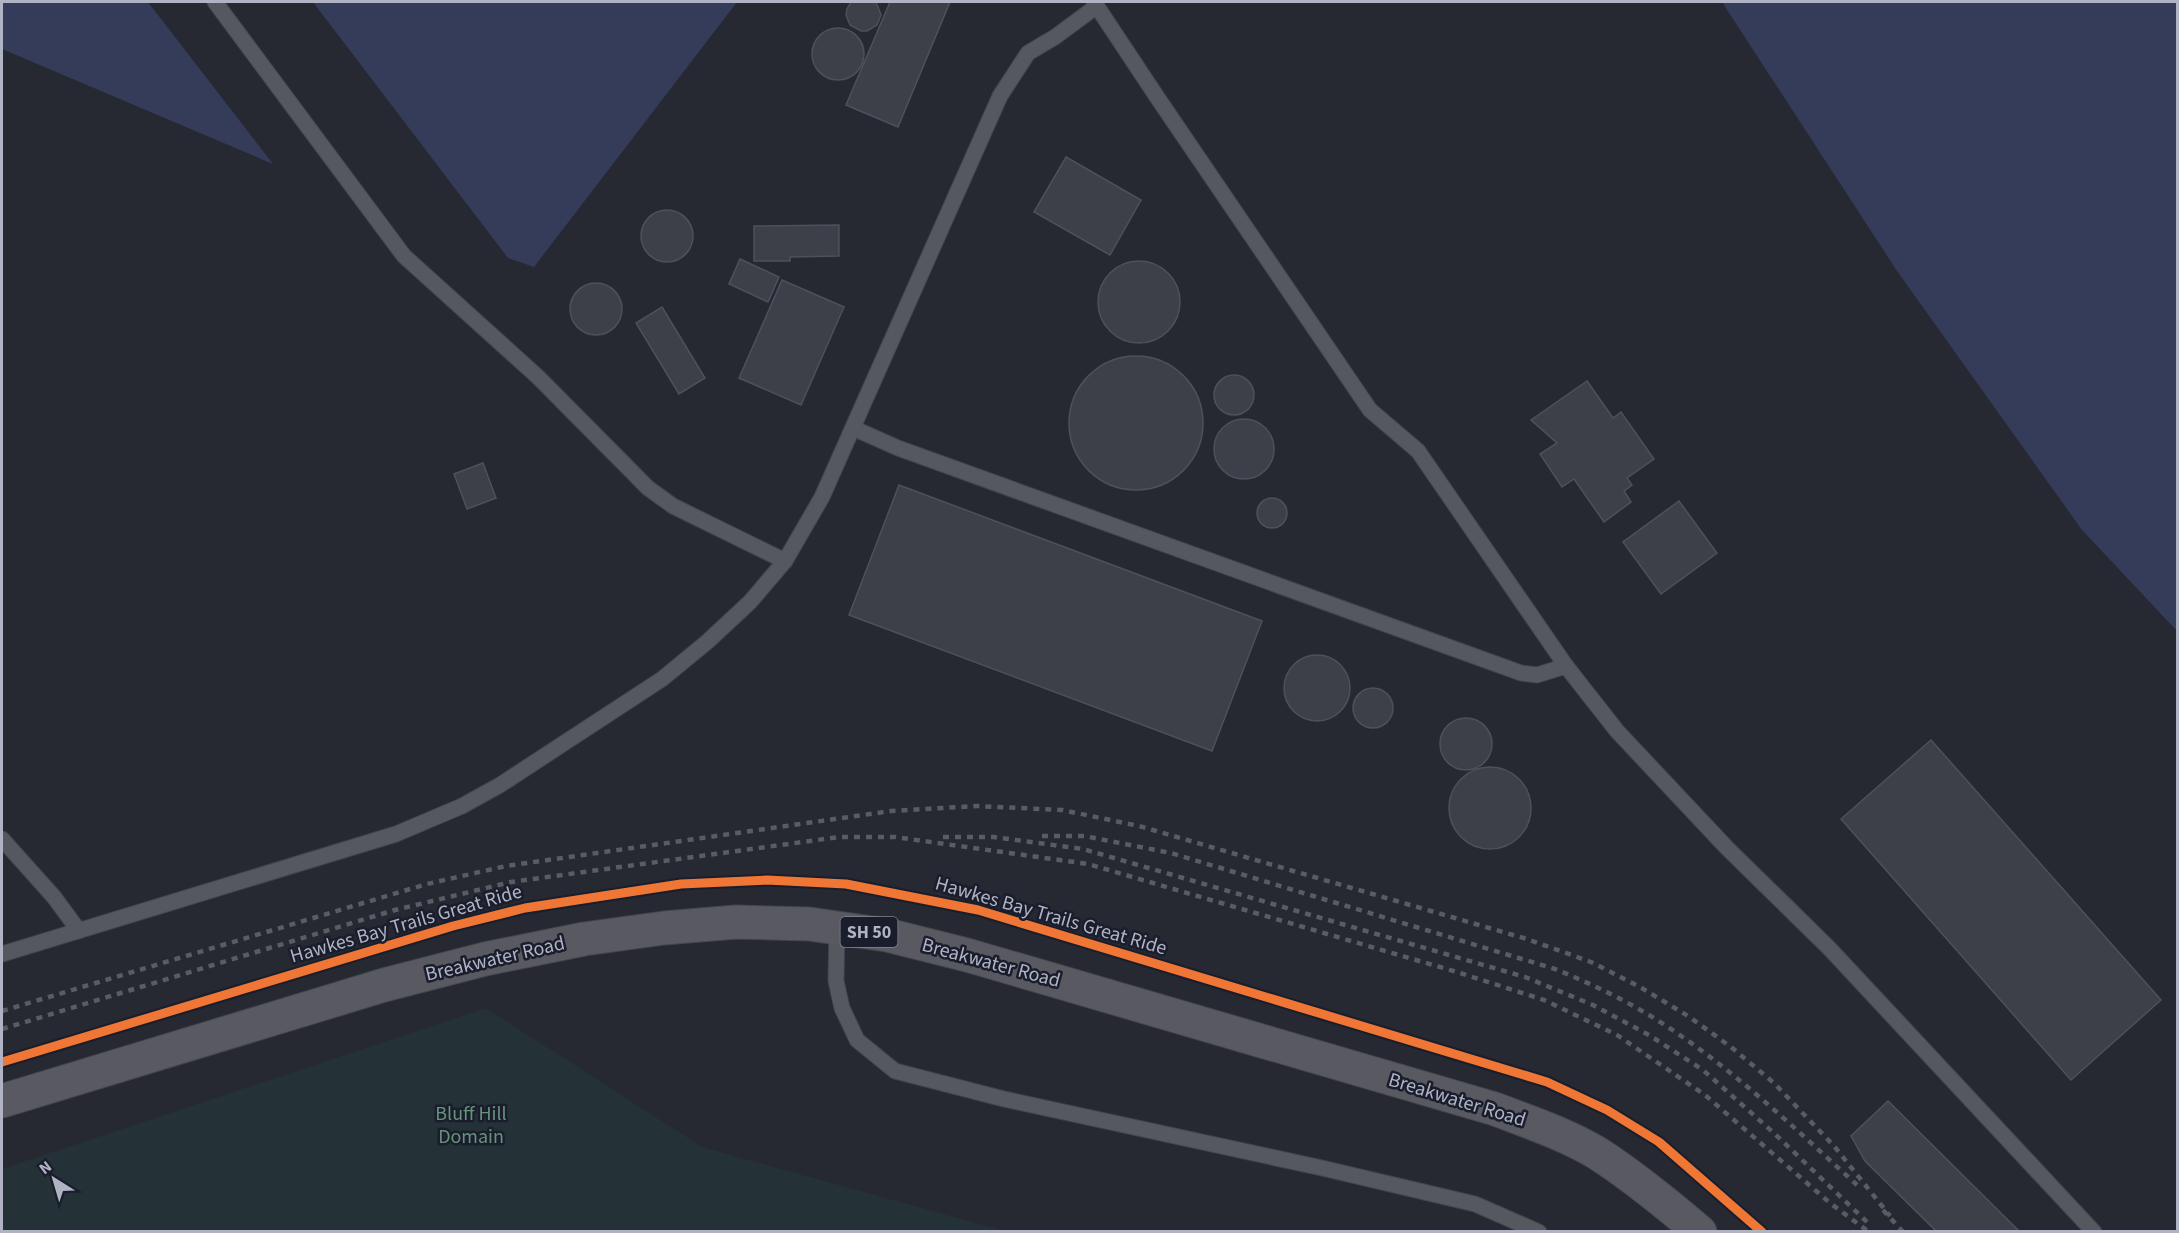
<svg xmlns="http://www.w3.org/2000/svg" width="2179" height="1233" font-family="'Source Sans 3',sans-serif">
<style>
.green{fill:#243238}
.water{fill:#353c59}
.building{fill:#3d4048;stroke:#4e505a;stroke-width:1.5}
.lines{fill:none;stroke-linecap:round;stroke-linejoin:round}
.service-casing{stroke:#42444b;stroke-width:17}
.trunk-casing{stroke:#43454d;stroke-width:35}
.service{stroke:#565860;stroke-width:15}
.trunk{stroke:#595a61;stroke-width:33}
.rail{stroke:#5a5c64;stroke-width:4.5;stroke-dasharray:6 6;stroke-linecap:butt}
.cycleway-casing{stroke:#1a1e2c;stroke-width:13}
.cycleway{stroke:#f07635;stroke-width:9}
.labels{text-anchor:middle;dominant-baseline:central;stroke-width:5;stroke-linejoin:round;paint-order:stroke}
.shield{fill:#1a1e2c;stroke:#828696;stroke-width:1.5}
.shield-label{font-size:18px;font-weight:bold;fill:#afb3c4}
.street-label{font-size:20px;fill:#afb3c4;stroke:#1a1e2c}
.park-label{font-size:20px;fill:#68937b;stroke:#1a1e2c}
</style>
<rect width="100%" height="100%" fill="#262932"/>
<polygon class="green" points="486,1008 702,1147 1005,1231 2,1231 2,1169"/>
<g class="water">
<polygon points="2,2 148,2 273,164 2,49"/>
<polygon points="313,2 737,2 534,267 508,258"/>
<polygon points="1722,2 2177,2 2177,631 2082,530 1897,271"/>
</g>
<g class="building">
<polygon points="851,2 876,2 881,15 877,25 867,31 861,31 850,25 846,15 847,9"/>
<polygon points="890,2 950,2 898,127 846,105"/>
<circle cx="838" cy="54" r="26"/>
<polygon points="1066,157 1141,200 1110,255 1034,212"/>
<circle cx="667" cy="236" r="26"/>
<polygon points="839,225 839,256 790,257 790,261 754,261 754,226"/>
<polygon points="740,259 779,277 768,302 729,284"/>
<circle cx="1139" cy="302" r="41"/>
<polygon points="782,280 844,307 801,405 739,378"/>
<circle cx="596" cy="309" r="26"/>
<polygon points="662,307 705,378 679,394 636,323"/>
<circle cx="1136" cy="423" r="67"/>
<circle cx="1234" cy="395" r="20"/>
<polygon points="1587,381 1613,418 1621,412 1654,459 1627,478 1632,485 1624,491 1631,502 1604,522 1574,479 1562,487 1540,454 1557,443 1531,420"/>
<circle cx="1244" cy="449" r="30"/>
<polygon points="483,463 496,498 467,509 454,474"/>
<polygon points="899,485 1262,621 1212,751 849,615"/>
<circle cx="1272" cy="513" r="15"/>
<polygon points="1679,501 1717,553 1661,594 1623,542"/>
<circle cx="1317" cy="688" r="33"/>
<circle cx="1373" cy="708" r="20"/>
<circle cx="1466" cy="744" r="26"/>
<polygon points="1931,740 2161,1000 2071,1080 1841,819"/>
<circle cx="1490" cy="808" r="41"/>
<polygon points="1888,1101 2020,1232 1937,1232 1865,1161 1851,1136"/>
</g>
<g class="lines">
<g class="service-casing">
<g id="service">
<polyline points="215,2 404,256 538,377 648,488 673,506 785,561"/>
<polyline points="1094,2 1157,97 1370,410 1418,451 1566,666 1617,731 1727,848 1829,948 2094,1232"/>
<polyline points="853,428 898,448 1521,673 1537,675 1566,666"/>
<polyline points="2,839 54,897 79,931"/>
<polyline points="837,928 836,981 842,1008 857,1040 895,1071 1004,1099 1322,1168 1475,1204 1539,1232"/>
<polyline points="2,954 396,834 462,806 500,785 662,679 707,642 750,602 785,561 822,497 1000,96 1028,53 1055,37 1097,6"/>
</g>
</g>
<g class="trunk-casing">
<path id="trunk" d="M2,1101L384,985L485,959L584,939L664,928L736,922L809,924L887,935L967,955L1495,1109C1529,1122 1565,1134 1597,1153C1633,1176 1667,1204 1700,1232"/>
</g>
<use href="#service" class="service"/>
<use href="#trunk" class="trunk"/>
<g class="rail">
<path d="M1042,836H1084L1171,853L1555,969C1587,982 1619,997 1649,1015C1726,1062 1791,1125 1857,1185"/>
<polyline points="943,837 994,837 1083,849 1525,977 1593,1005 1649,1035 1703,1070 1775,1134 1867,1222"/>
<polyline points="2,1011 427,884 506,866 891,811 977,806 1062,810 1139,826 1527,939 1591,962 1640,987 1688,1016 1731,1047 1774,1083 1834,1146 1890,1216"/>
<polyline points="2,1029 395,910 511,882 839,837 895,837 1088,864 1457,972 1544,1000 1617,1035 1705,1095 1830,1203 1869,1232"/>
<polyline points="1883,1210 1903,1232"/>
</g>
<g class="cycleway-casing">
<polyline id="cycleway" points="2,1062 453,926 525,908 681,884 767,880 846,884 978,910 1547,1082 1607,1110 1659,1142 1762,1232"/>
</g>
<use href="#cycleway" class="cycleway"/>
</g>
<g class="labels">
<rect class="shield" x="840.5" y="917" width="57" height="30" rx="4.5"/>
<g class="shield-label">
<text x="869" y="932">SH 50</text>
</g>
<g class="street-label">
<text transform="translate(1051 916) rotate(16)">Hawkes Bay Trails Great Ride</text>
<text transform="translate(406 924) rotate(-16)">Hawkes Bay Trails Great Ride</text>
<text transform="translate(495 959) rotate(-13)">Breakwater Road</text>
<text transform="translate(991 963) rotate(15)">Breakwater Road</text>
<text transform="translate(1457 1100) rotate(17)">Breakwater Road</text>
</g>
<g class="park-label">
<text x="471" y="1114">Bluff Hill<tspan x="471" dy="23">Domain</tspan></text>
</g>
</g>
<rect width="2179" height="1233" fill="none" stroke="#afb3c4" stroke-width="6"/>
<g transform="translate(54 1179) rotate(323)" stroke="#1a1e2c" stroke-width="4.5" paint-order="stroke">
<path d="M0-4.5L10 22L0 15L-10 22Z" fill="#afb3c4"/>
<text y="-9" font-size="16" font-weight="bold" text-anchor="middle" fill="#afb3c4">N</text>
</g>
</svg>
